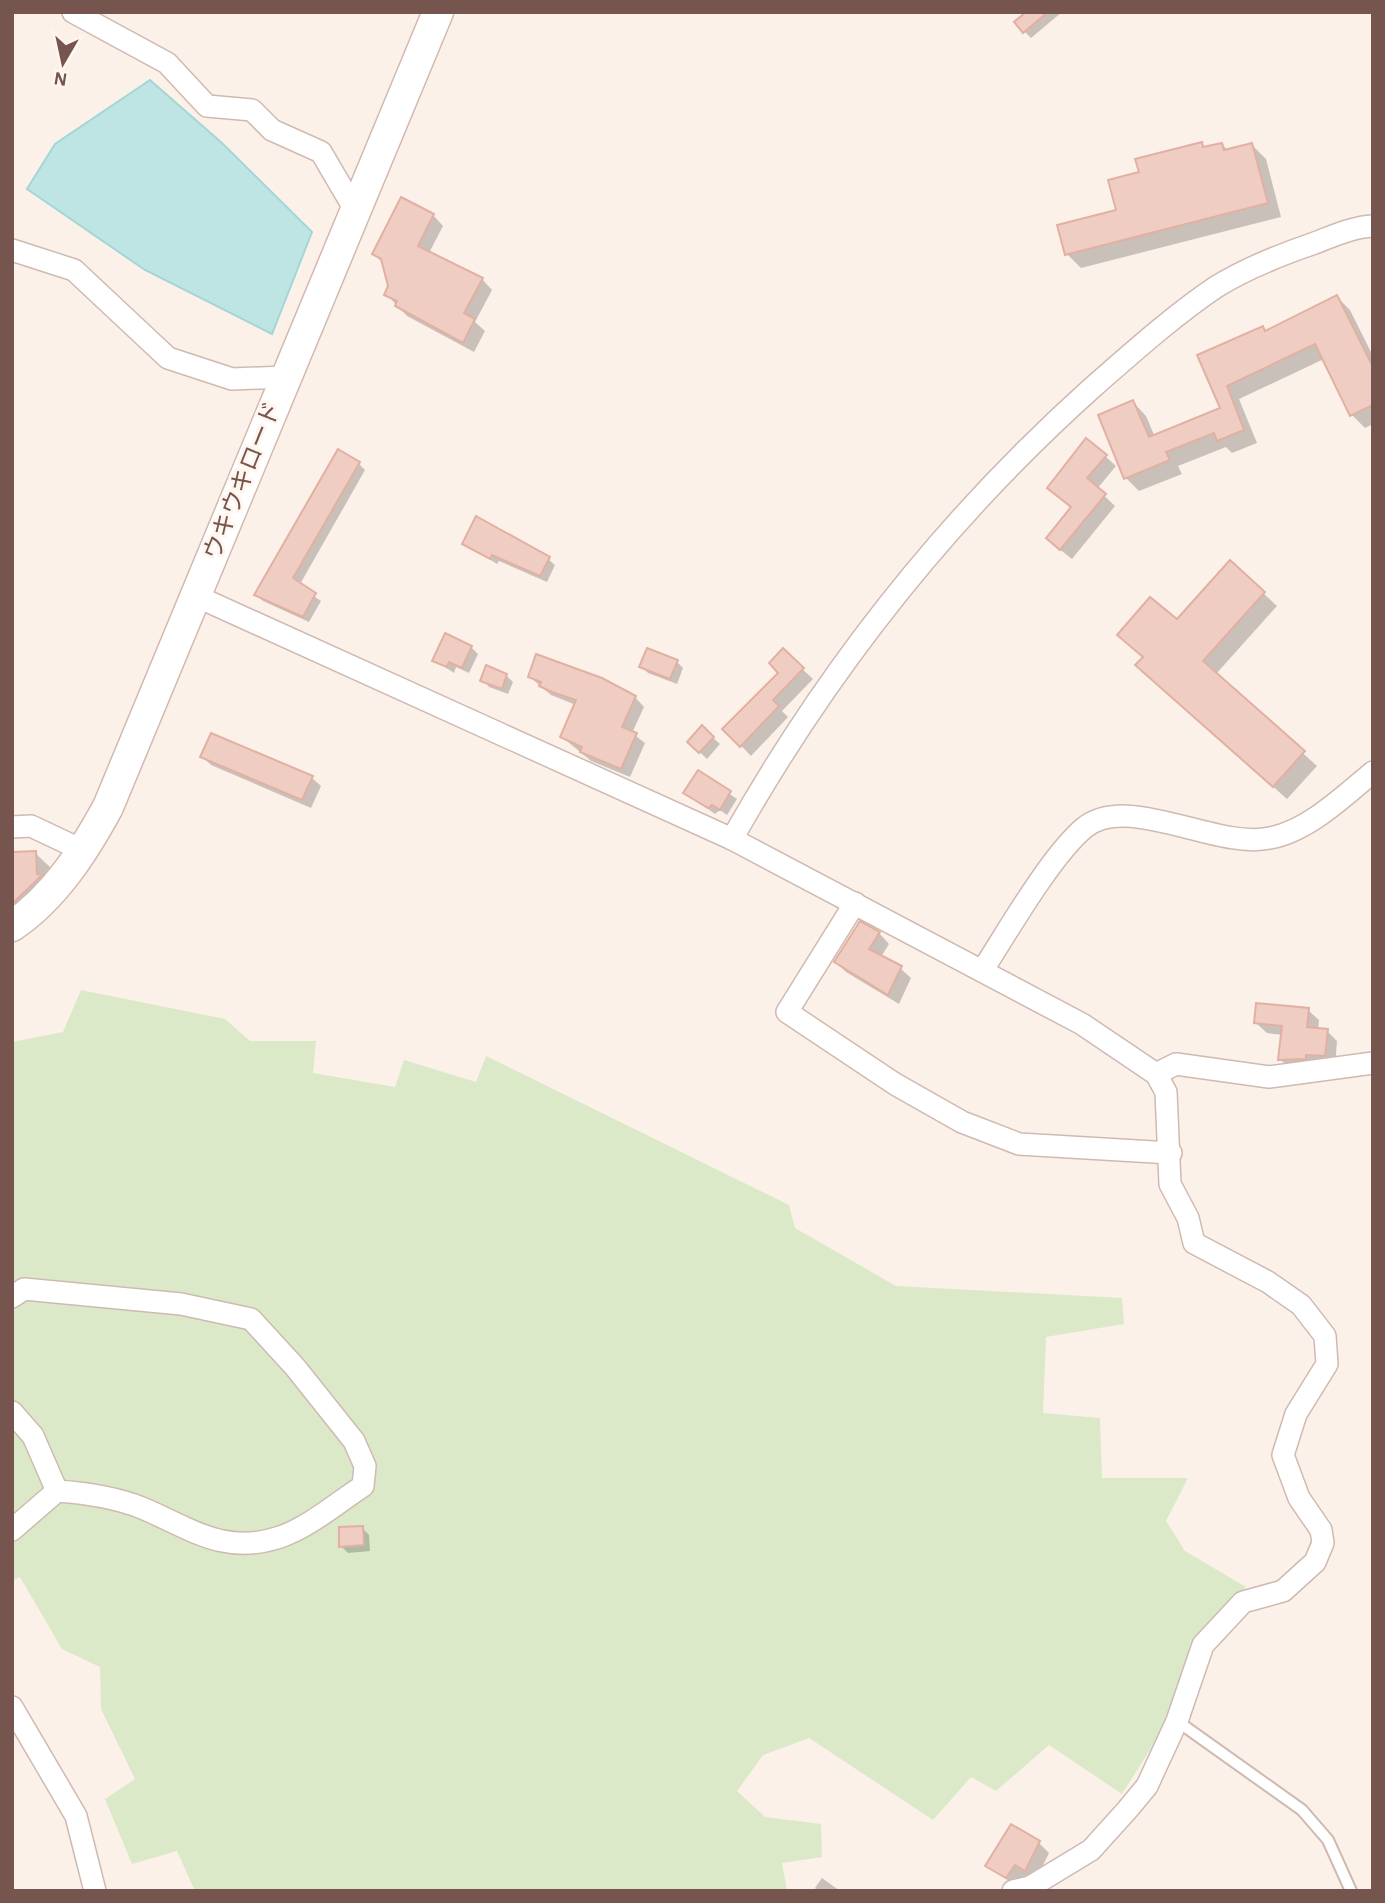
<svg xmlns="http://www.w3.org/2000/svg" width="1385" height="1903" font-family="'Alegreya Sans','Noto Sans JP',sans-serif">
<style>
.green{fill:#dbe9c8}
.water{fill:#bee5e4;stroke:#a4d6d6;stroke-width:2}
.shadow{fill:#0003}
.building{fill:#f0cdc2;stroke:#e2b0a3;stroke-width:2}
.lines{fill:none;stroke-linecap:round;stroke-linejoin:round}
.lane-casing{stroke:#cfbab1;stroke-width:14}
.street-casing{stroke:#cfbab1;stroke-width:24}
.secondary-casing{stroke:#d2b9af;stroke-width:33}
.lane{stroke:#fff;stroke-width:10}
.street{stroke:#fff;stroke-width:21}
.secondary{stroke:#fff;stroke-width:30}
.labels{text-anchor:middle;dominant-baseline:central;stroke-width:6;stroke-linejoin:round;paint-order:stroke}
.street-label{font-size:24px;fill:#75554d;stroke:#fef6ef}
</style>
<rect width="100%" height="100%" fill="#fcf1e9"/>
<polygon class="green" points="81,990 225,1019 250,1041 316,1041 313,1073 395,1087 404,1060 476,1082 486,1056 789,1205 795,1228 896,1286 1122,1298 1124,1324 1046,1337 1043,1413 1100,1418 1102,1478 1188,1478 1166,1521 1185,1551 1246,1587 1189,1657 1165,1726 1122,1794 1049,1745 996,1791 971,1777 933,1820 809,1738 763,1755 737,1791 765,1817 821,1824 822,1857 782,1863 787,1891 195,1891 177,1851 132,1864 105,1799 135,1779 101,1709 100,1667 62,1649 20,1577 12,1581 12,1042 63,1032"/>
<polygon class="water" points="150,80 222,143 312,232 272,334 145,270 27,189 55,144"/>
<g class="shadow">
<polygon points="1028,12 1062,12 1031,38 1016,23"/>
<polygon points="1201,144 1206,148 1222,144 1228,151 1252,145 1266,159 1281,217 1081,268 1067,254 1118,211 1141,173"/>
<polygon points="433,215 443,226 429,253 482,279 492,290 475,322 485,331 474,352 407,316 386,294 389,286 384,264 374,254"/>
<polygon points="1337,297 1350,310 1373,356 1373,424 1365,428 1352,415 1324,359 1239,399 1257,443 1232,453 1226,447 1178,466 1182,474 1139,491 1126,478 1133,402 1146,416 1155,437 1223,409 1199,356 1266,332"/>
<polygon points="1105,456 1116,466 1097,489 1115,506 1072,559 1058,548 1072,508 1049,488"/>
<polygon points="359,464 365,470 299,586 321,601 309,622 263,601 256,594"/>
<polygon points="464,543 548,559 555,565 547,582 499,561 497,564"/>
<polygon points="1263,593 1277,606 1216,674 1317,766 1287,799 1151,679 1144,658 1133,648"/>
<polygon points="446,636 471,647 478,654 469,673 456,667 454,673 434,660"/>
<polygon points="783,651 813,679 782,711 788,717 751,756 725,729 780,673"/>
<polygon points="677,662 683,668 677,684 648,673 641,666"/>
<polygon points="506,675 513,682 508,694 489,687 483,680"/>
<polygon points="530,677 635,697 644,707 632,733 645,743 630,777 591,761 562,737 576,705 551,695"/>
<polygon points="702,728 720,744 707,759 689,742"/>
<polygon points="202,756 312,778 321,786 311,808 211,765"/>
<polygon points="699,773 737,799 727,815 720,810 715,814 686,793"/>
<polygon points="12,853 35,853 50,867 50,886 12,929"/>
<polygon points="879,933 889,944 881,957 900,968 911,978 899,1004 846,972 836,962"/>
<polygon points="1308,1010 1319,1020 1318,1030 1327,1031 1337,1041 1335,1066 1291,1070 1280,1059 1283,1035 1267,1033 1256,1023"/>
<polygon points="362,1528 369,1535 370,1551 348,1553 341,1546"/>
<polygon points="1039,1843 1049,1853 1036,1880 1026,1875 1017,1887 988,1866"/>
<polygon points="822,1878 840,1891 818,1891 815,1888"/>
</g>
<g class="building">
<polygon points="1026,12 1048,12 1023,33 1014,22"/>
<polygon points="1202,142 1203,147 1222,143 1224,150 1252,143 1268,203 1065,255 1057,225 1116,210 1108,180 1139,172 1135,159"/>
<polygon points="401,197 434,214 418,246 483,278 464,313 475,319 463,343 395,306 397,301 384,295 388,286 381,259 372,254"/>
<polygon points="1337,295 1373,367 1373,405 1350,416 1315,344 1227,386 1244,430 1217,441 1214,433 1166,452 1170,460 1124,479 1098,415 1133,400 1149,437 1220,408 1197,355 1263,326 1265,331"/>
<polygon points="1086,438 1107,455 1087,478 1106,494 1060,550 1046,538 1071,507 1047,488"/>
<polygon points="338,449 360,462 293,578 316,593 303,617 254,595"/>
<polygon points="476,516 550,557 540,576 492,555 490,559 462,544"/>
<polygon points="1230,560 1265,592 1203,661 1305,751 1273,787 1135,665 1143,657 1117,635 1150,597 1177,619"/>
<polygon points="445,633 472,646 462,668 449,662 447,667 432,661"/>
<polygon points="647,648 678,660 670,679 639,667"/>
<polygon points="783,648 804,668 773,700 779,706 740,747 722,729 778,673 769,663"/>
<polygon points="536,654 602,678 636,696 622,727 637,733 621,769 580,752 582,747 560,737 576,700 552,692 539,686 541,682 528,677"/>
<polygon points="486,665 507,674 502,689 480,681"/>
<polygon points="702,725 714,737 699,753 687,742"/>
<polygon points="211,733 313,776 302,800 200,757"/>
<polygon points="698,770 731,791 720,810 712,805 708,808 683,793"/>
<polygon points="36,851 37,874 42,875 12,904 12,852"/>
<polygon points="860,921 880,932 869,949 902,966 888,995 834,962"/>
<polygon points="1256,1003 1309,1008 1307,1027 1328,1029 1325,1056 1306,1055 1306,1059 1278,1060 1282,1026 1254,1023"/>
<polygon points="363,1526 364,1545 339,1547 339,1527"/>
<polygon points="1011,1824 1040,1841 1025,1871 1015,1865 1006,1878 985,1866"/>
</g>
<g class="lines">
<g class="lane-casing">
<polyline id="lane" points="1177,1721 1302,1810 1328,1840 1351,1891"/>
</g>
<g class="street-casing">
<g id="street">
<polyline points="73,12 167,63 207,106 252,110 272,130 321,152 355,210"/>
<polyline points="12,250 74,270 168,358 232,379 285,377"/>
<polyline points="196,596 732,839 1082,1024 1156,1074 1166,1092 1170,1184 1188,1218 1194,1243 1268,1282 1301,1305 1325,1336 1327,1364 1296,1414 1283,1455 1299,1498 1321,1530 1323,1543 1315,1562 1283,1591 1243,1602 1203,1645 1177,1721 1147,1786 1128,1809 1091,1850 1030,1887 1013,1891"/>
<polyline points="12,827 31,826 84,851"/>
<path d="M732,839C827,670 949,516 1093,387C1132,353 1173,316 1216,287C1245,269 1280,255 1312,244C1331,237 1352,227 1373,226"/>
<polyline points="855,903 787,1012 895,1084 962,1122 1019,1144 1171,1153"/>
<path d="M982,971C1008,931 1050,857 1084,828C1128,792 1216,850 1270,838C1308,831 1344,796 1373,772"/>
<polyline points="1156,1074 1176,1064 1269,1077 1373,1063"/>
<path d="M12,1297L24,1289L87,1295L181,1304L251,1319L295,1367L354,1441L365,1466L363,1486C337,1503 309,1527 280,1537C224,1556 190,1528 142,1508C115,1497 85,1493 57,1491L12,1530"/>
<polyline points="12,1412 33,1436 57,1491"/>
<polyline points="12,1707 76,1816 95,1891"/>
</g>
</g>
<g class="secondary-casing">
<path id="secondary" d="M12,926C55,897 84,851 108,807L438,12"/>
</g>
<use href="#lane" class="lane"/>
<use href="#street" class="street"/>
<use href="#secondary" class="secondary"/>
</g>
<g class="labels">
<g class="street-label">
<text transform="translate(243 481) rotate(-68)">ウキウキロード</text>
</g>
</g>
<rect width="1385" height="1903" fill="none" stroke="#75554d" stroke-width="28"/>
<g transform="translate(63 63) rotate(189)" stroke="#fef6ef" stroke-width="5" paint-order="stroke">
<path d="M0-5L12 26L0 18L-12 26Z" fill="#75554d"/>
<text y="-10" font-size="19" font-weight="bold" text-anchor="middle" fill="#75554d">N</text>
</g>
</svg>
